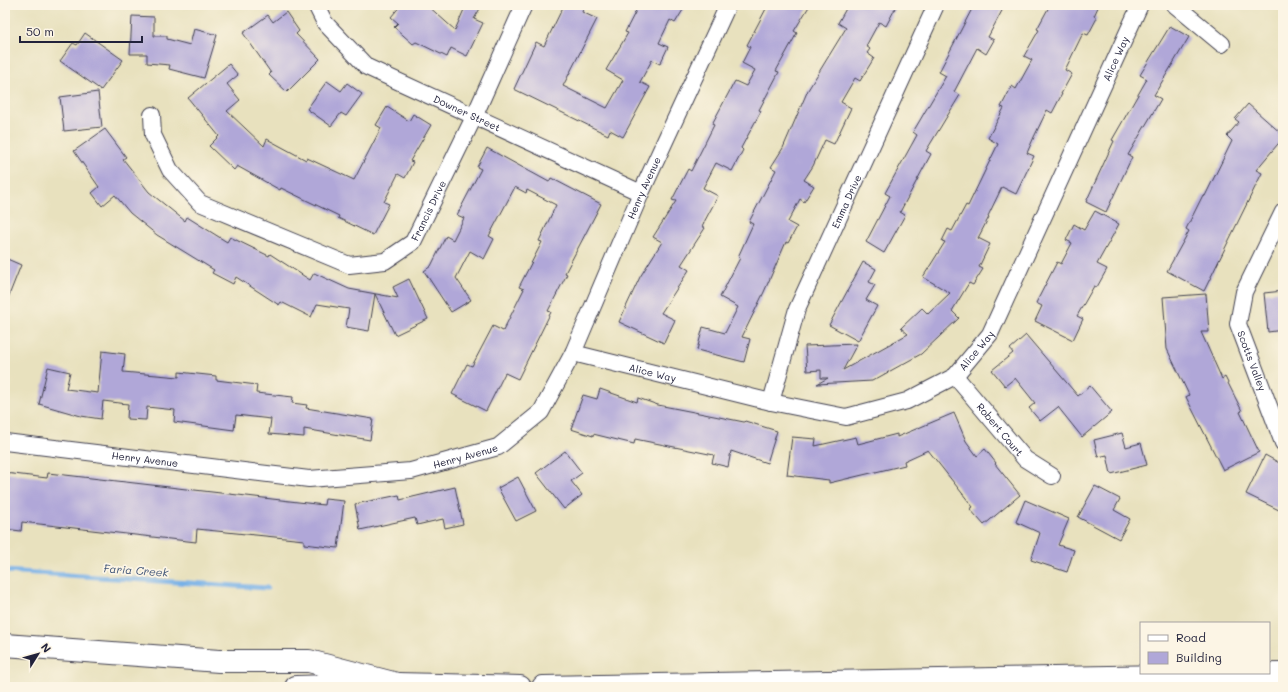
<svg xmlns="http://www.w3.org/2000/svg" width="1288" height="692" font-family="Mali,sans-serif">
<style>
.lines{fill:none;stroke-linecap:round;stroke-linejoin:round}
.stream{stroke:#76b0e7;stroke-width:5}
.building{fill:#b0a7d8}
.street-casing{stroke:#403f4f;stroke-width:18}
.highway-casing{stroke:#403f4f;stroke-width:24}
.street{stroke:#fff;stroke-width:16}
.highway{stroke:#fff;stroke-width:22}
.labels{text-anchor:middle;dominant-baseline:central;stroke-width:3.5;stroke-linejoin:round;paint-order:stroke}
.street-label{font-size:10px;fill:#22223b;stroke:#fcf5e5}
.water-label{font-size:11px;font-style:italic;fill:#3f5477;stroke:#fcf5e5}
</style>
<rect width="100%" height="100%" fill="#fcf5e5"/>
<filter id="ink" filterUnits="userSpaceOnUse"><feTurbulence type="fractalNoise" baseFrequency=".025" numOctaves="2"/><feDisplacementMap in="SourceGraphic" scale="8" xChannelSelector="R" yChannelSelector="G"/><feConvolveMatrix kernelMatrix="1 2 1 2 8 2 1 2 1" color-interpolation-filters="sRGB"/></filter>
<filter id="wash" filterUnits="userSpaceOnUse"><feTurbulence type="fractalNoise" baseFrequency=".012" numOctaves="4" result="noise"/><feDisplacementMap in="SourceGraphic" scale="16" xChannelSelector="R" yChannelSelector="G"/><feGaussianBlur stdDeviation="0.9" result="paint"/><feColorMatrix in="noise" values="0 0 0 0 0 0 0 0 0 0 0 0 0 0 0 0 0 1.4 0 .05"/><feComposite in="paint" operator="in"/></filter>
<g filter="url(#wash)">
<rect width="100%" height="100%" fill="#e8e1be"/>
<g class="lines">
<polyline class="stream" points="5,571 267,588"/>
</g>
<g id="blocks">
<g class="building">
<polygon points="401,5 427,5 455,30 466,5 482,5 474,19 483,23 467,56 451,48 447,57 416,42 413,44 394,27 398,23 391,17"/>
<polygon points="564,5 585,5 582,12 597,19 563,86 607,108 623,80 606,70 628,33 625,32 639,5 686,5 675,23 670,20 659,43 668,47 660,64 652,60 640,82 650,87 623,137 610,130 608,135 514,89 536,42 544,46"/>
<polygon points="768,5 810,5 794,31 797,33 776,71 779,72 759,110 761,111 741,148 743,150 732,171 716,163 703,188 718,196 702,226 705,228 681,265 689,270 661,313 675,320 664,343 619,322 640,277 662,242 653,237 676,201 672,200 688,169 691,171 714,125 712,124 735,81 746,86 755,70 742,63 750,47 747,45"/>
<polygon points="848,5 897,5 886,26 879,22 866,46 870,49 867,53 874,58 860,81 855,78 841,102 851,108 834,144 825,140 813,166 804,180 814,186 804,202 800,199 788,222 797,227 788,243 786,242 764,292 742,337 750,339 744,362 697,350 703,327 725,333 738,307 720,297 740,258 738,257 753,224 749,222 776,170 771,167 783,148 808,90 846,28 838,23"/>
<polygon points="974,5 1005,5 988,37 994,40 986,54 977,48 954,92 960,95 926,151 931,154 900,212 905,215 884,253 866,242 890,196 885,193 917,135 913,132 946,76 939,72"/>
<polygon points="1050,5 1099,5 1094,16 1097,18 1088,35 1083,33 1065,70 1072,74 1061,94 1062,94 1052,113 1047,110 1034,137 1027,153 1034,156 1016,194 1002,187 988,216 989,217 978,238 990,244 979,267 983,269 973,285 969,283 952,311 959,318 921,354 872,381 817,384 828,378 821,378 821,370 807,371 805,346 857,344 843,370 908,334 901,328 922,308 928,314 950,293 923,277 945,242 942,241 948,229 952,231 966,205 968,206 998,144 988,138 1004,108 1001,107 1012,86 1016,89 1032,60 1024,56 1039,30 1037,29"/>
<polygon points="286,12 299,31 296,34 320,59 287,92 269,75 271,73 243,33 268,15 273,22"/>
<polygon points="132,16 154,17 154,36 167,36 167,39 190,45 194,29 217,35 204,78 169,69 170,65 147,63 147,54 130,54"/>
<polygon points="1170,26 1189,37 1154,95 1161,99 1128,155 1132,157 1106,212 1086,202 1114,141 1112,140 1147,79 1140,75"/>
<polygon points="85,33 123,60 101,90 60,61 73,43 77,45"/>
<polygon points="229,64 238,75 227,84 240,100 227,111 264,146 267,139 306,160 307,158 354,180 381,128 376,125 387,107 409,121 413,114 431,125 410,161 413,162 405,178 398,174 384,202 389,204 373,235 338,218 339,216 281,188 280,190 237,166 234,170 209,146 219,136 188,98"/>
<polygon points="327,81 341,91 347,83 362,94 346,116 341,113 331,126 307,109"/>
<polygon points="98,92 102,127 64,131 60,97"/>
<polygon points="1248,104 1283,135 1283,138 1256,170 1262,173 1204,291 1167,271 1189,231 1186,229 1203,195 1205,196 1232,141 1227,136 1239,122 1235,119"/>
<polygon points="105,129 126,157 123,159 149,192 185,221 187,217 227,242 230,237 269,256 270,254 310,280 314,273 349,289 398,298 393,287 409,279 428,319 395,335 375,294 369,331 346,327 349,309 317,304 311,317 281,302 279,305 236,277 233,284 212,273 214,270 157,235 130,213 115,195 102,206 92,193 99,187 74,151"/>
<polygon points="487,148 549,182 551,178 601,204 565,273 567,274 548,311 551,312 518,379 505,373 486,411 452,394 467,364 472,366 493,326 503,331 524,289 519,287 542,242 539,241 556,205 527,190 526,193 515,187 489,236 494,239 484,259 470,251 456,278 471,300 451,312 424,271 431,266 446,236 453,240 464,218 457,215 481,169 477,167"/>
<polygon points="1095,211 1119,224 1097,264 1107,269 1097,287 1094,286 1077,316 1083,319 1073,340 1035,321 1042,306 1036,303 1057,262 1061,264 1072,243 1066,240 1074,224 1084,230"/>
<polygon points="5,258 21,265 6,303 5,303"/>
<polygon points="863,262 876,269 869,282 875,285 866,300 877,306 858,341 829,325"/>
<polygon points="1283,291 1283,330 1268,332 1264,293"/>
<polygon points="1206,294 1209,332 1201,332 1222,379 1225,377 1242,411 1240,412 1259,452 1223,470 1186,397 1189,395 1167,349 1163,297"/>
<polygon points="1026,335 1078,396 1090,386 1112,412 1082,437 1058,407 1040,421 1029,408 1035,403 1015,378 1005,386 992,370 1013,353 1010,349"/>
<polygon points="102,351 125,354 123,372 179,377 179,372 216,376 216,380 257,385 256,393 293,397 292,403 307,405 306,408 373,419 370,440 304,429 304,437 269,434 271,419 236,415 234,430 174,422 175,410 147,407 146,420 127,419 128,404 103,401 101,419 81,416 39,404 48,367 70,372 66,389 98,393"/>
<polygon points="600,389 637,402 638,398 658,405 704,414 744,422 745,421 777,431 767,463 731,451 728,467 712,463 714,455 635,439 634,444 593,434 593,436 571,429 583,395 597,399"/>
<polygon points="954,413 966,441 977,456 985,449 996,463 995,464 1020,495 984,525 970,509 973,507 928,450 904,461 905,465 829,483 829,480 787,475 792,437 816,439 815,446 856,437 858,444 897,434 897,437"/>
<polygon points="1122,433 1126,447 1141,443 1147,465 1111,474 1107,455 1098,457 1094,440"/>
<polygon points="565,451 582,473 571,481 582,495 564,509 536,473"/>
<polygon points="1265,455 1283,465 1283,512 1246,494"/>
<polygon points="5,473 47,478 48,473 324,505 325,499 344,501 338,548 304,544 304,540 197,529 196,542 22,522 21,531 5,529"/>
<polygon points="518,477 536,511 516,521 498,488"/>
<polygon points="1095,486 1120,499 1114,510 1130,519 1119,539 1078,517"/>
<polygon points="455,487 463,524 445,528 443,519 417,525 415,518 360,530 355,504 399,495 400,500"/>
<polygon points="1025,500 1069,519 1058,545 1074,550 1067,572 1031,560 1040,533 1016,522"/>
</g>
</g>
</g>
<g filter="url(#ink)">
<use href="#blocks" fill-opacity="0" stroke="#403f4f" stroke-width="1"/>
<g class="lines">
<g class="street-casing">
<g id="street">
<path id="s1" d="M316,5L325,23L367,67L641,193"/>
<polyline points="1175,5 1222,44"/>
<path id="s2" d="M152,115L153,135L170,170L200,203L349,265L385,261L413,242L474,117L524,5"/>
<path id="s3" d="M1283,212L1244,292L1238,324L1283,443"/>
<path id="s4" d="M573,353L771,402L846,417L907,401L955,376L990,334L1140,5"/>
<path id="s5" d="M955,376L1025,459L1052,476"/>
<path id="s6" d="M771,402L797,309L936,5"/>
<path id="s7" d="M5,442L309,479L411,471L498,447L541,412L573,353L641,193L728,5"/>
</g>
</g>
<g class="highway-casing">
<g id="highway">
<polyline points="5,645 219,661 309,661 397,684"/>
<polyline points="296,687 397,684 520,687"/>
<polyline points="543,687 1283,674"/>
</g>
</g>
<use href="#street" class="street"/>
<use href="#highway" class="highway"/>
</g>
</g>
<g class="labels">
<g class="street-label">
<text stroke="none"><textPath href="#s4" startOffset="755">Alice Way</textPath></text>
<text stroke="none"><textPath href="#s1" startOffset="191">Downer Street</textPath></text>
<text stroke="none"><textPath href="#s7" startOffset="801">Henry Avenue</textPath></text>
<text stroke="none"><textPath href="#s6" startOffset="215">Emma Drive</textPath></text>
<text stroke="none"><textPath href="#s2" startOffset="370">Francis Drive</textPath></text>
<text stroke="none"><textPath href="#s4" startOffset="431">Alice Way</textPath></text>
<text stroke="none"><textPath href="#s3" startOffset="161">Scotts Valley</textPath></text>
<text stroke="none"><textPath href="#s4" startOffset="82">Alice Way</textPath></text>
<text stroke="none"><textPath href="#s5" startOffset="70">Robert Court</textPath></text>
<text stroke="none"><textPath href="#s7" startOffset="465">Henry Avenue</textPath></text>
<text stroke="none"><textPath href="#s7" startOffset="141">Henry Avenue</textPath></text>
</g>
<g class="water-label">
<text transform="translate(136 570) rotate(4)">Faria Creek</text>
</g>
</g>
<rect width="1288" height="692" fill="none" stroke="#fcf5e5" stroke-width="20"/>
<rect x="1140" y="622" width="130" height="52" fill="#fcf5e5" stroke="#a5a1a1"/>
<rect x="1148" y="635" width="20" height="6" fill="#ffffff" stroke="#a5a1a1"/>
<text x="1176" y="642" font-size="12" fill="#22223b">Road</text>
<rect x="1148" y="652" width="20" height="12" fill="#b0a7d8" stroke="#a5a1a1"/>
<text x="1176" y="662" font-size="12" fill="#22223b">Building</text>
<g transform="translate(38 654) rotate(53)" stroke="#fcf5e5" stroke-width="3" paint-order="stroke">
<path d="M0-3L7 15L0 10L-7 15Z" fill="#22223b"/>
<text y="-6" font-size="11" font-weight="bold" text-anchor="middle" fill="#22223b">N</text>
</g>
<path d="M20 36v6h122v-6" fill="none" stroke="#22223b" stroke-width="2"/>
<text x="26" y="36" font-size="12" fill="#22223b" stroke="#fcf5e5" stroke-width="3" paint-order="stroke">50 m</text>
</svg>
